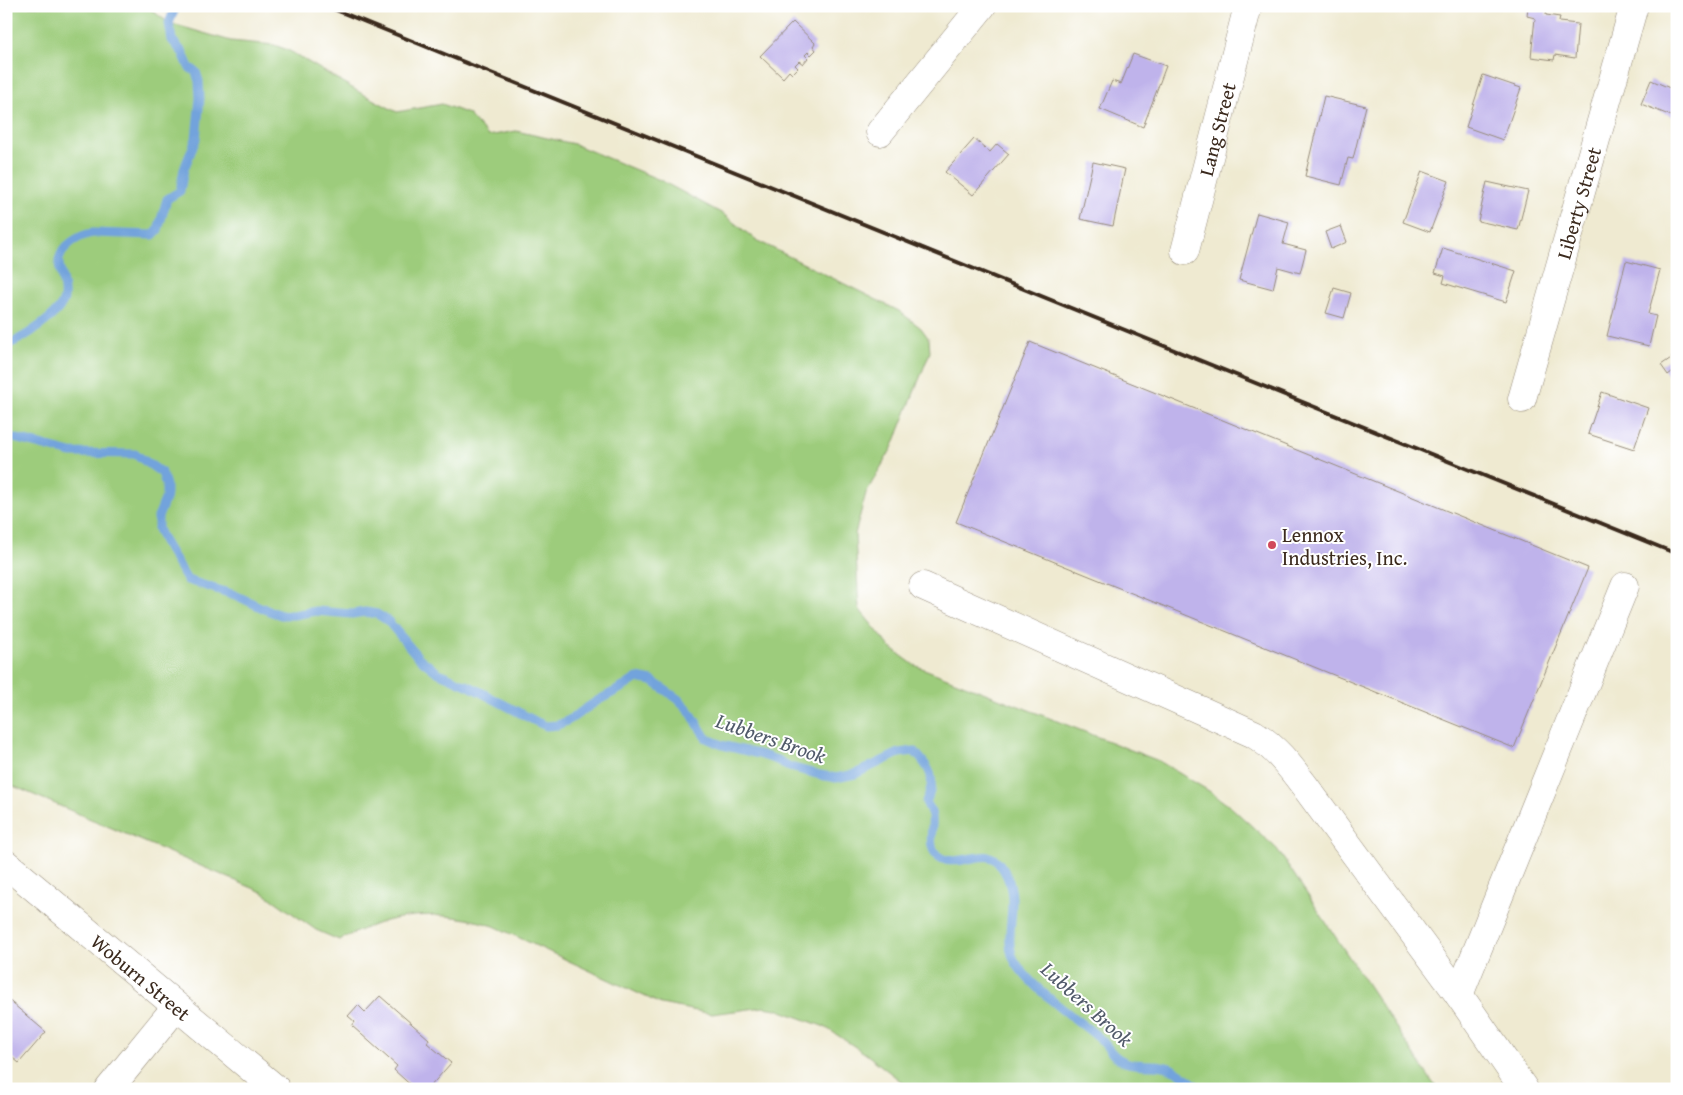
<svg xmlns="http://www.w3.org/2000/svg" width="1683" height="1095" font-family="'Gentium Book Plus',serif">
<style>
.green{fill:#9dcc7b;stroke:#6c7b4c}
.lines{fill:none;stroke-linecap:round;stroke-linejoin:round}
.stream{stroke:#72a3dc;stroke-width:9}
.building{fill:#bfb3eb}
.minor-casing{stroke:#958a78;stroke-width:29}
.minor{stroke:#fff;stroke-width:28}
.rail{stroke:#3b2a1e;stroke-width:4}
.poi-dot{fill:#d1495b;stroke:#fff;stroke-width:2}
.labels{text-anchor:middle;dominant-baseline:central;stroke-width:4;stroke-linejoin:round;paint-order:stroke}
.street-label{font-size:20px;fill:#3b2a1e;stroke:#fff}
.poi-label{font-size:20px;fill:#3b2a1e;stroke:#fff;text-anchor:start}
.water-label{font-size:21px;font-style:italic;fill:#515a6a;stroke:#fff}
</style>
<rect width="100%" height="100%" fill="#fff"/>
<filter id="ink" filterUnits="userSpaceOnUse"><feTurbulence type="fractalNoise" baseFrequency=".02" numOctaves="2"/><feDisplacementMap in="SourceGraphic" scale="10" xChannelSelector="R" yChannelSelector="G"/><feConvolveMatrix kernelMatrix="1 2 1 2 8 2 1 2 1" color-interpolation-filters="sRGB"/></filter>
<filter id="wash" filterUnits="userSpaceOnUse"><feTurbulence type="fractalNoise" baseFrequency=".0096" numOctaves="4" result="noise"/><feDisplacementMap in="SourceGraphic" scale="20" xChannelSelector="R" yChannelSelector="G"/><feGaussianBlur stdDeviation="1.12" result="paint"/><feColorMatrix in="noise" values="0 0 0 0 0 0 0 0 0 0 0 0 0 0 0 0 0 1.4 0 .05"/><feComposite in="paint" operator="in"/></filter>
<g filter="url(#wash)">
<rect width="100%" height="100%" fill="#efead1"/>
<path class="green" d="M6,6H146L169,23L231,41L274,45L288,50L359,92L397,112L442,104L468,114L488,136L516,131L574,144L660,180L723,214L756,240L899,311L921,328L929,339L930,352L893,446L866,493L855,534L859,609L891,648L914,665L1159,761L1209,791L1232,808L1277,849L1437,1089H911L866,1054L825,1027L776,1009L764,1007L712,1014L661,1004L494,926C456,914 417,911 379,923C365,928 352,934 339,940L316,930L262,892L6,783Z"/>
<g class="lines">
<g class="stream">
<path d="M6,345C21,340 62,314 64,298C66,285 58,270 59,260C62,245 80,235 93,233L153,235L158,230L167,199L180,191L184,169L196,139L200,98L199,81L196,72L189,67L183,53L172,40L169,23L176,6"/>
<path d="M6,436L71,453L135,454L162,473L166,485V497L158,517V529L163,540L187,580L235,595L269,611L281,615H293L316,611L352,614L365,612L377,614L388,621L418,657L437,672L471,687L535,721L546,726L558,725L569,720L597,701L625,686L637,678L652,681L678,699L689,710L706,738L722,745L762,755L777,760L790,767L820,775L836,778L855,774L899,753L914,751C931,769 937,778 926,802C928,806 931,811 932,816C934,829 925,849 941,858C959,868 986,847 998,862C1028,897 998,935 1016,963C1032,989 1074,1017 1098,1037C1108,1045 1111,1057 1125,1062C1134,1065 1143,1065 1152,1065C1170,1065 1182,1073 1195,1085V1089"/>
</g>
</g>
<g id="blocks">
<g class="building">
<polygon points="1528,6 1547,6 1546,15 1560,17 1559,22 1578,24 1575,58 1555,55 1554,60 1531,57 1535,18 1527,16"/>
<polygon points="793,22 815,43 813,46 816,50 811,55 808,52 805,55 808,58 803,64 799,61 795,65 798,68 792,74 789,71 783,78 760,56"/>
<polygon points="1133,54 1166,66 1143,127 1100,109 1112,81 1121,84"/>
<polygon points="1483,75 1521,88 1503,140 1466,127"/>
<polygon points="1651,80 1677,91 1677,110 1674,117 1641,104"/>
<polygon points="1324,96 1366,106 1353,159 1348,158 1341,185 1305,176"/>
<polygon points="974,139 990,152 997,144 1009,154 973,195 945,172"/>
<polygon points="1093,162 1125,169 1113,226 1080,219"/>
<polygon points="1422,171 1449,181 1430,232 1403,222"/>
<polygon points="1487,182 1528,191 1518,230 1478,221"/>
<polygon points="1257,213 1289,222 1283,244 1306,250 1300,273 1278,267 1273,289 1239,280"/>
<polygon points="1341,226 1347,242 1331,249 1325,232"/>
<polygon points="1443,248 1516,271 1506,302 1443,283 1445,276 1435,273"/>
<polygon points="1626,261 1660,270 1648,314 1656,316 1649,346 1607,336"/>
<polygon points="1334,288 1351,293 1344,318 1326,313"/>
<polygon points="1030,342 1588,568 1514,748 956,522"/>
<polygon points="1677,354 1677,368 1668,375 1661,365"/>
<polygon points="1602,392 1648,408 1634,449 1588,434"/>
<polygon points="380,996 429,1039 427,1043 451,1063 428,1089 415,1089 394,1070 397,1066 352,1026 355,1022 348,1016 358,1005 365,1012"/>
<polygon points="6,998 46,1032 19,1063 6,1052"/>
</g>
</g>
</g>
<g filter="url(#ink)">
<use href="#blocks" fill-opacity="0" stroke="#958a78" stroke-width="1"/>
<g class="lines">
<g class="minor-casing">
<g id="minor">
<polyline points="880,132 982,6"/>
<path id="s1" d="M1185,251L1248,6"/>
<path id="s2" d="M1522,399L1634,6"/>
<path d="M923,586L1254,734C1275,747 1289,765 1304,785L1459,995L1524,1089"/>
<path id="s3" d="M6,864L276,1089"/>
<polyline points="1459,995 1625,586"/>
<polyline points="109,1089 176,1007"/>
</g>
</g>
<use href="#minor" class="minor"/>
<polyline class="rail" points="326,6 1677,554"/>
</g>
</g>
<circle class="poi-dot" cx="1272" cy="545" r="5"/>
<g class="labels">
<g class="street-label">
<text stroke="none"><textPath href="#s1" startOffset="126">Lang Street</textPath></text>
<text stroke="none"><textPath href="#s2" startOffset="204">Liberty Street</textPath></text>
<text stroke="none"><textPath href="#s3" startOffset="176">Woburn Street</textPath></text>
</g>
<g class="poi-label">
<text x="1282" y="534">Lennox<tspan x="1282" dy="23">Industries, Inc.</tspan></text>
</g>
<g class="water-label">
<text transform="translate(771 738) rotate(19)">Lubbers Brook</text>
<text transform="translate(1087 1004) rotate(42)">Lubbers Brook</text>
</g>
</g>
<rect width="1683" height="1095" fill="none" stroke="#fff" stroke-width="25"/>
</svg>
